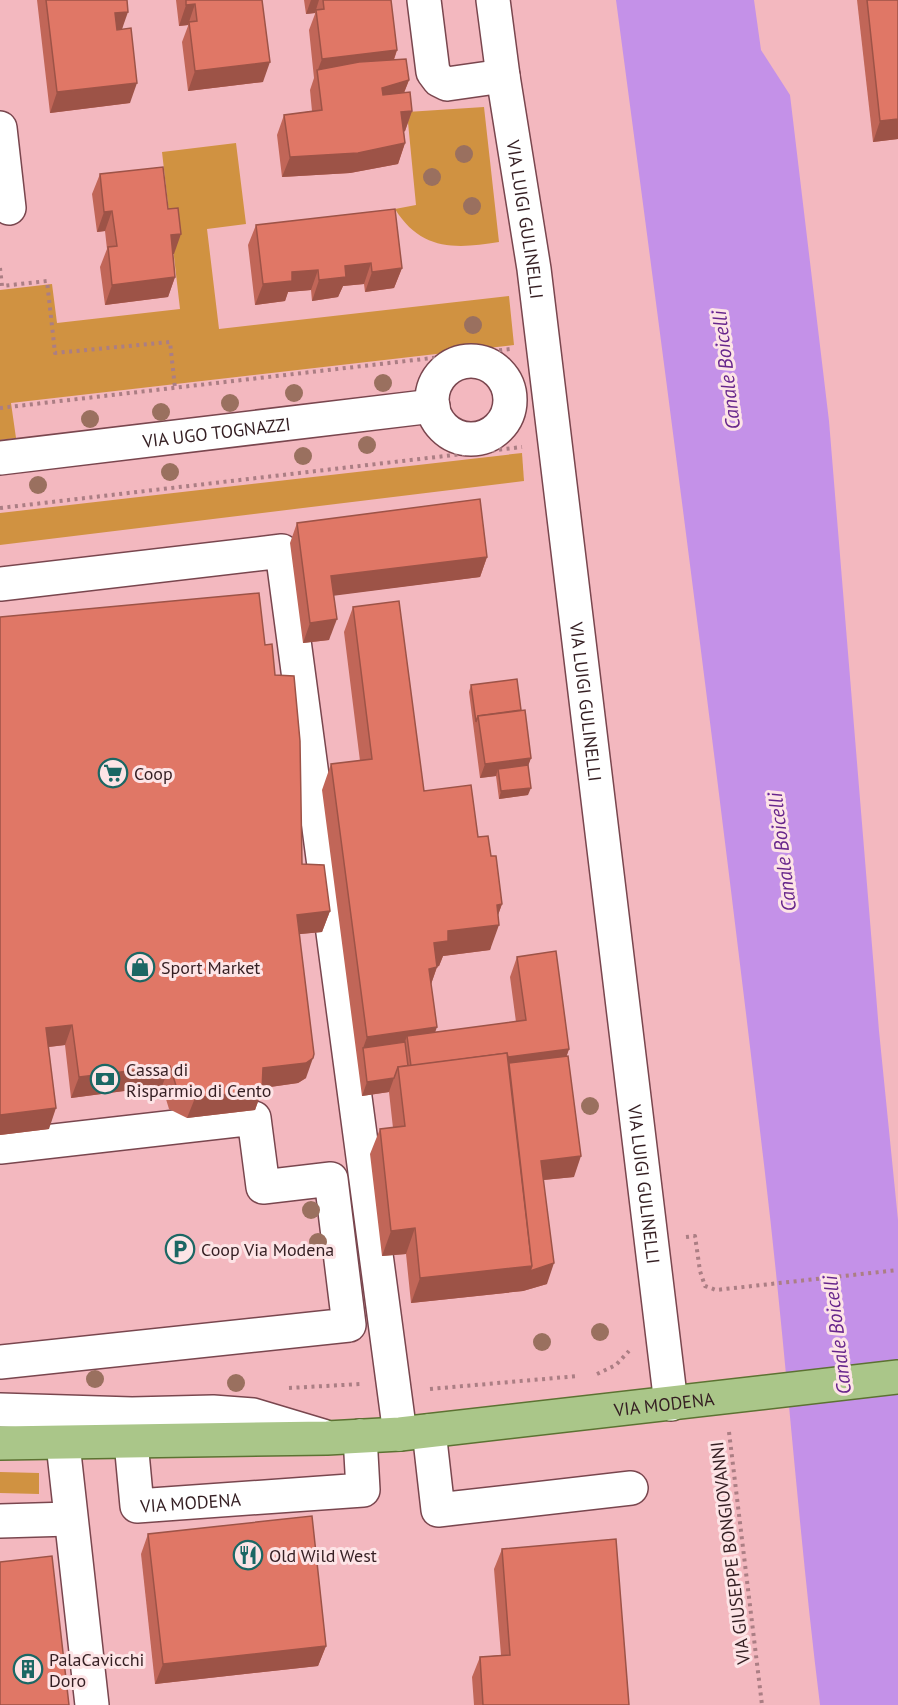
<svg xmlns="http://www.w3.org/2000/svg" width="898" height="1705" font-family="'PT Sans',sans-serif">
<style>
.green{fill:#d09241}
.water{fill:#c491e8}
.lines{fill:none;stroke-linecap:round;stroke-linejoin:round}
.minor-casing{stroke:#79464e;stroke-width:36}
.major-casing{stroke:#5c7232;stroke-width:36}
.path{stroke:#ab7e84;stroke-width:4;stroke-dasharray:3 4.5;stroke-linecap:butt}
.minor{stroke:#fff;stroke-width:33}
.major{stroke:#aac689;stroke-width:33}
.tree{fill:#9a705f}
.wall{fill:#c16658}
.shaded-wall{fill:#9d5347}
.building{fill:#e07766;stroke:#9d5347;stroke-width:1.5}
.labels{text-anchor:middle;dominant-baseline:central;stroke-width:6;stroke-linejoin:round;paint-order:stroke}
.street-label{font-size:18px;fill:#341e22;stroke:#fde4e6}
.poi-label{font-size:18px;fill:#341e22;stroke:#fde4e6;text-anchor:start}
.water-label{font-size:20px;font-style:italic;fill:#67258b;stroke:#fde4e6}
</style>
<rect width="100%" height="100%" fill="#f3b8bf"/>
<g class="green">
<path d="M484,107L499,242C456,249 421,251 395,209L416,205L407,112Z"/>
<polygon points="236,143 246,224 207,229 219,329 509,296 514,345 11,403 16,438 0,440 0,290 52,284 57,323 180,309 162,152"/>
<polygon points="522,453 524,481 0,545 0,513"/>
<polygon points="0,1472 39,1473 39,1494 0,1493"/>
</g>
<path class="water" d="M616,0H754L761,50L790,95L829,421L879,1031L898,1220V1705H820C798,1528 786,1350 765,1173C719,781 668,391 616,0Z"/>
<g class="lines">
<g class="minor-casing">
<g id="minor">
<polyline points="424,0 433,72 439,80 447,84 503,76"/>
<path id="s1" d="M493,0L503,76L534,269L671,1404"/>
<polyline points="0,128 9,208"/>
<circle cx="471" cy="400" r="39"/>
<path id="s2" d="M0,458L433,406"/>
<polyline points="0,584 282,551 400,1434"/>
<polyline points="0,1147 254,1118 263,1187 331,1179 349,1325 0,1362"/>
<polyline points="0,1410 132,1414 213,1412 253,1415 323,1436"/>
<polyline points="429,1431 438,1510 631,1488"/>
<path id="s3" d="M131,1442L137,1506L363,1490L360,1436"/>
<polyline points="63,1444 92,1705"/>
<polyline points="0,1521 70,1519"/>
</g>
</g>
<g class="major-casing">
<g id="major">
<path id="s4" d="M0,1443L327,1438L400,1434L898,1377"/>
</g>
</g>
<g class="path">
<polyline points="0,268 2,286 47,281 55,353 170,342 175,388"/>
<polyline points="0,408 510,349"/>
<polyline points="0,508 522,447"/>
<polyline points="686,1237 695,1236 700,1271 705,1286 716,1290 898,1270"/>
<polyline points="597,1374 616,1365 629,1351"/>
<polyline points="289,1388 360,1384"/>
<polyline points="430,1389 578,1376"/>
<polyline points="729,1432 762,1705"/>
</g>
<use href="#minor" class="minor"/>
<use href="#major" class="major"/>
</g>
<g class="tree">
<circle cx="464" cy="154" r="9"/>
<circle cx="432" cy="177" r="9"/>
<circle cx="472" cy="206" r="9"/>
<circle cx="473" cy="325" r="9"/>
<circle cx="383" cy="383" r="9"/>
<circle cx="294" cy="393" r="9"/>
<circle cx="230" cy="403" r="9"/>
<circle cx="161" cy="412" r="9"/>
<circle cx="90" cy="419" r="9"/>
<circle cx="367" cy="445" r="9"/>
<circle cx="303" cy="456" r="9"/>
<circle cx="170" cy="472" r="9"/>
<circle cx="38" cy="485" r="9"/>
<circle cx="590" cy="1106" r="9"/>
<circle cx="311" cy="1210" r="9"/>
<circle cx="318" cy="1242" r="9"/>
<circle cx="600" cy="1332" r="9"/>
<circle cx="542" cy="1342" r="9"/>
<circle cx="95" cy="1379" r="9"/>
<circle cx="236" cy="1383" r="9"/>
</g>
<g class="wall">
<polygon points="37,0 127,0 122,29 130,103 50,113"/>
<polygon points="176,0 262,0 263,82 188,91 182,42 188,26 188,25 179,26"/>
<polygon points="304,0 391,0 397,50 394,60 409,80 404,93 412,111 405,131 404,132 405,143 398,164 350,173 282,177 277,135 284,115 312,111 310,90 314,78 309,30 315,14 315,13 306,14"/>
<polygon points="857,0 898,0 898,139 873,142"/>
<polygon points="100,174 168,209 174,254 173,254 175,277 168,297 105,305 100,267 107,249 105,231 97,232 92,194"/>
<polygon points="256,225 402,268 394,288 365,292 364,284 343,286 338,297 312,301 311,290 288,292 285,301 255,305 248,245"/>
<polygon points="297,523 487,557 480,577 334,595 329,640 303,643 290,543"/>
<polygon points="353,607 424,791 478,837 491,856 502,904 498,915 490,950 443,956 439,966 437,967 431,984 435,1032 516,1022 510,977 517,957 569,1049 566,1057 574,1177 543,1180 547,1284 523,1291 411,1303 406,1254 382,1256 370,1154 380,1129 393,1128 389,1092 362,1096 322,790 331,764 360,761 344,632"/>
<polygon points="0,617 265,645 302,864 330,911 322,932 300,934 306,1078 298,1083 263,1088 255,1110 187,1118 169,1109 162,1086 71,1098 65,1045 49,1047 49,1129 0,1135"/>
<polygon points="471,685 521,710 531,758 528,765 528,795 499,799 496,776 480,778 469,692"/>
<polygon points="148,1534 326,1646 318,1666 155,1684 141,1554"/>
<polygon points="502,1549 629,1705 474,1705 472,1677 480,1657 501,1655 494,1569"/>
</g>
<g class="shaded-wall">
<polygon points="311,0 319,0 315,13 306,14"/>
<polygon points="195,4 188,25 179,26 186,5"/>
<polygon points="128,12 121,32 108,34 115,13"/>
<polygon points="397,50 390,70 317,72 322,59"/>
<polygon points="270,62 263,82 188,91 195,71"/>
<polygon points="409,80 401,100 375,108 382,88"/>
<polygon points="137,83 130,103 50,113 57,92"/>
<polygon points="412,111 405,131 394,133 401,112"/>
<polygon points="898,119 898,139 873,142 880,121"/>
<polygon points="405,143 398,164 350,173 282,177 290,157"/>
<polygon points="112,211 105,231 97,232 104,212"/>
<polygon points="181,234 174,254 163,255 171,235"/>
<polygon points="371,263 364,284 343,286 338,297 312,301 319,280 345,266"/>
<polygon points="402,268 394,288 365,292 372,272"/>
<polygon points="318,270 311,290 288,292 285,301 255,305 263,284 292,272"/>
<polygon points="175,277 168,297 105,305 112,285"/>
<polygon points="487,557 480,577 324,597 331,576"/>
<polygon points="337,619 329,640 303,643 310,623"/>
<polygon points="531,758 526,772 498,769 496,776 480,778 485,764"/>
<polygon points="531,788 528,795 499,799 501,791"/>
<polygon points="502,904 494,926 499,925 490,950 443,956 439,966 425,968 434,943 448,931 497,905"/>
<polygon points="330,911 322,932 290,935 297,915"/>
<polygon points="437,967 428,993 429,969"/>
<polygon points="72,1025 65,1045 39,1048 46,1028"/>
<polygon points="437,1027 428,1053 407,1036 400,1056 363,1048 358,1062 367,1037"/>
<polygon points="569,1049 562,1070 411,1070"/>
<polygon points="313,1058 306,1078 298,1083 256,1089 263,1068"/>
<polygon points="170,1066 162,1086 71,1098 79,1077"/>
<polygon points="394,1078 389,1092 362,1096 367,1082"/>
<polygon points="262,1090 255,1110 187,1118 195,1098"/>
<polygon points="56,1108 49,1129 0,1135 0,1115"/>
<polygon points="581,1156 574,1177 533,1181 541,1161"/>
<polygon points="415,1228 406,1254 382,1256 391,1231"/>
<polygon points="554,1263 547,1284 523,1291 411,1303 420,1278"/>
<polygon points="326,1646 318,1666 155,1684 163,1664"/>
</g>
<g class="building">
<polygon points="46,0 127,0 128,12 115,13 117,30 131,28 137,83 57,92"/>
<polygon points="186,0 262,0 270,62 195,71 189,22 197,21 195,4 186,5"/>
<polygon points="323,0 391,0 397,50 322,59 316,10 324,9"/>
<polygon points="867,0 898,0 898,119 880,121"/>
<polygon points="406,59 409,80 382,88 383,95 410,92 412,111 401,112 405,143 358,153 290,157 284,115 322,110 317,70 359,62"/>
<polygon points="163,167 168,209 178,208 181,234 171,235 175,277 112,285 108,247 117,246 112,211 104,212 100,174"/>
<polygon points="395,209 402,268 372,272 371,263 345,266 346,277 319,280 318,270 292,272 292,281 263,284 256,225"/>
<polygon points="480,499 487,557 331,576 337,619 310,623 297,523"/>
<polygon points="259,593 265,645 272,644 275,675 294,676 300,741 302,864 324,865 330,911 297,915 314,1054 313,1058 306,1063 263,1068 262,1090 195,1098 177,1089 170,1066 79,1077 72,1025 46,1028 56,1108 0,1115 0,617"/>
<polygon points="399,601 424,791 471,785 478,837 488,836 491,856 496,856 502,904 497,905 499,925 448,931 448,941 434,943 437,967 429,969 437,1027 367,1037 331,764 372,759 353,607"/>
<polygon points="517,679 521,710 478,716 476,722 471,685"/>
<polygon points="525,710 531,758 485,764 478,716"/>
<polygon points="528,765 531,788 501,791 498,769"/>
<polygon points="556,951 569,1049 508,1057 507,1053 411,1066 407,1036 526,1020 517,957"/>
<polygon points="405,1042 408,1066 398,1067 394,1078 367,1082 363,1048"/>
<polygon points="507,1053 532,1266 420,1278 415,1228 391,1231 380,1129 405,1126 398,1067"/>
<polygon points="568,1056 581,1156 541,1161 554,1263 530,1271 532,1266 509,1063"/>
<polygon points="312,1516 326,1646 163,1664 148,1534"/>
<polygon points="616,1539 629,1705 483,1705 480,1657 510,1655 502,1549"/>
<polygon points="52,1556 69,1705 0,1705 0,1562"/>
</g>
<defs>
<g id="supermarket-ring" transform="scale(1.5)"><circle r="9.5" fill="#fde4e6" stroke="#1b6764" stroke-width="1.5"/><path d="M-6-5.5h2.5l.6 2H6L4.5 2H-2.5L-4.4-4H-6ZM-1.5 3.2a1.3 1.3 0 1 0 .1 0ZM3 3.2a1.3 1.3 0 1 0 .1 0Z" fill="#1b6764"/></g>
<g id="shop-ring" transform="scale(1.5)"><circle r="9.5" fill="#fde4e6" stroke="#1b6764" stroke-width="1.5"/><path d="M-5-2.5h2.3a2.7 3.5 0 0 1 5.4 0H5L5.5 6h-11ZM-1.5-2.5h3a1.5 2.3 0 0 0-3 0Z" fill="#1b6764"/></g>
<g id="bank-ring" transform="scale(1.5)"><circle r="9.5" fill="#fde4e6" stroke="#1b6764" stroke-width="1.5"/><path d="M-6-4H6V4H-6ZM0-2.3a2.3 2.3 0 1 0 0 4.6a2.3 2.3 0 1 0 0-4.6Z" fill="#1b6764"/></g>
<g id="parking-ring" transform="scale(1.5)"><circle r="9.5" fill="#fde4e6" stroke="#1b6764" stroke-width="1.5"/><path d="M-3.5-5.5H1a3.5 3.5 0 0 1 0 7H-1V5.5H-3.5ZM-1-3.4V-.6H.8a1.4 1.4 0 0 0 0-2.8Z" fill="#1b6764"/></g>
<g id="restaurant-ring" transform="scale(1.5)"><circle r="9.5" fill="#fde4e6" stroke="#1b6764" stroke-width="1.5"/><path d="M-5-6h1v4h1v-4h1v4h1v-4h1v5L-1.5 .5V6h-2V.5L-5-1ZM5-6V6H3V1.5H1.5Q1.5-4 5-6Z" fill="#1b6764"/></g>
<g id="building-ring" transform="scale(1.5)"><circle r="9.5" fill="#fde4e6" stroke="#1b6764" stroke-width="1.5"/><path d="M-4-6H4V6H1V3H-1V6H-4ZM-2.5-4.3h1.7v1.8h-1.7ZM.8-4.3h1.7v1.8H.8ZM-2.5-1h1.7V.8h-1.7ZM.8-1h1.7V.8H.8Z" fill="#1b6764"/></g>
</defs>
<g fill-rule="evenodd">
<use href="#supermarket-ring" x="113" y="773"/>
<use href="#shop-ring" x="140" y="967"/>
<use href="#bank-ring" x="105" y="1079"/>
<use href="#parking-ring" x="180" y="1249"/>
<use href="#restaurant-ring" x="248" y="1555"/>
<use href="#building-ring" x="28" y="1669"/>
</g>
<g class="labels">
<g class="street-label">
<text stroke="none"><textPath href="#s1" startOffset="222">VIA LUIGI GULINELLI</textPath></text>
<text stroke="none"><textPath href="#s2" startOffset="218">VIA UGO TOGNAZZI</textPath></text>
<text stroke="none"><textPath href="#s1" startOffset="708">VIA LUIGI GULINELLI</textPath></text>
<text stroke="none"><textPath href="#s1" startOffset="1194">VIA LUIGI GULINELLI</textPath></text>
<text stroke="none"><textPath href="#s4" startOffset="666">VIA MODENA</textPath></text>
<text stroke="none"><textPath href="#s3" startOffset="118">VIA MODENA</textPath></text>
<text transform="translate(730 1553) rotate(-97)">VIA GIUSEPPE BONGIOVANNI</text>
</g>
<g class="poi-label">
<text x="134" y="773">Coop</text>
<text x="161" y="967">Sport Market</text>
<text x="126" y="1069">Cassa di<tspan x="126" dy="21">Risparmio di Cento</tspan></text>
<text x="201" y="1249">Coop Via Modena</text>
<text x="269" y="1555">Old Wild West</text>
<text x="49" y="1659">PalaCavicchi<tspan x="49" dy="21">Doro</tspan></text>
</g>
<g class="water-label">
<text transform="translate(726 370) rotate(-97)">Canale Boicelli</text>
<text transform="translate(782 852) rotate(-97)">Canale Boicelli</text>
<text transform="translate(837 1335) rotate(-97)">Canale Boicelli</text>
</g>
</g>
</svg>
